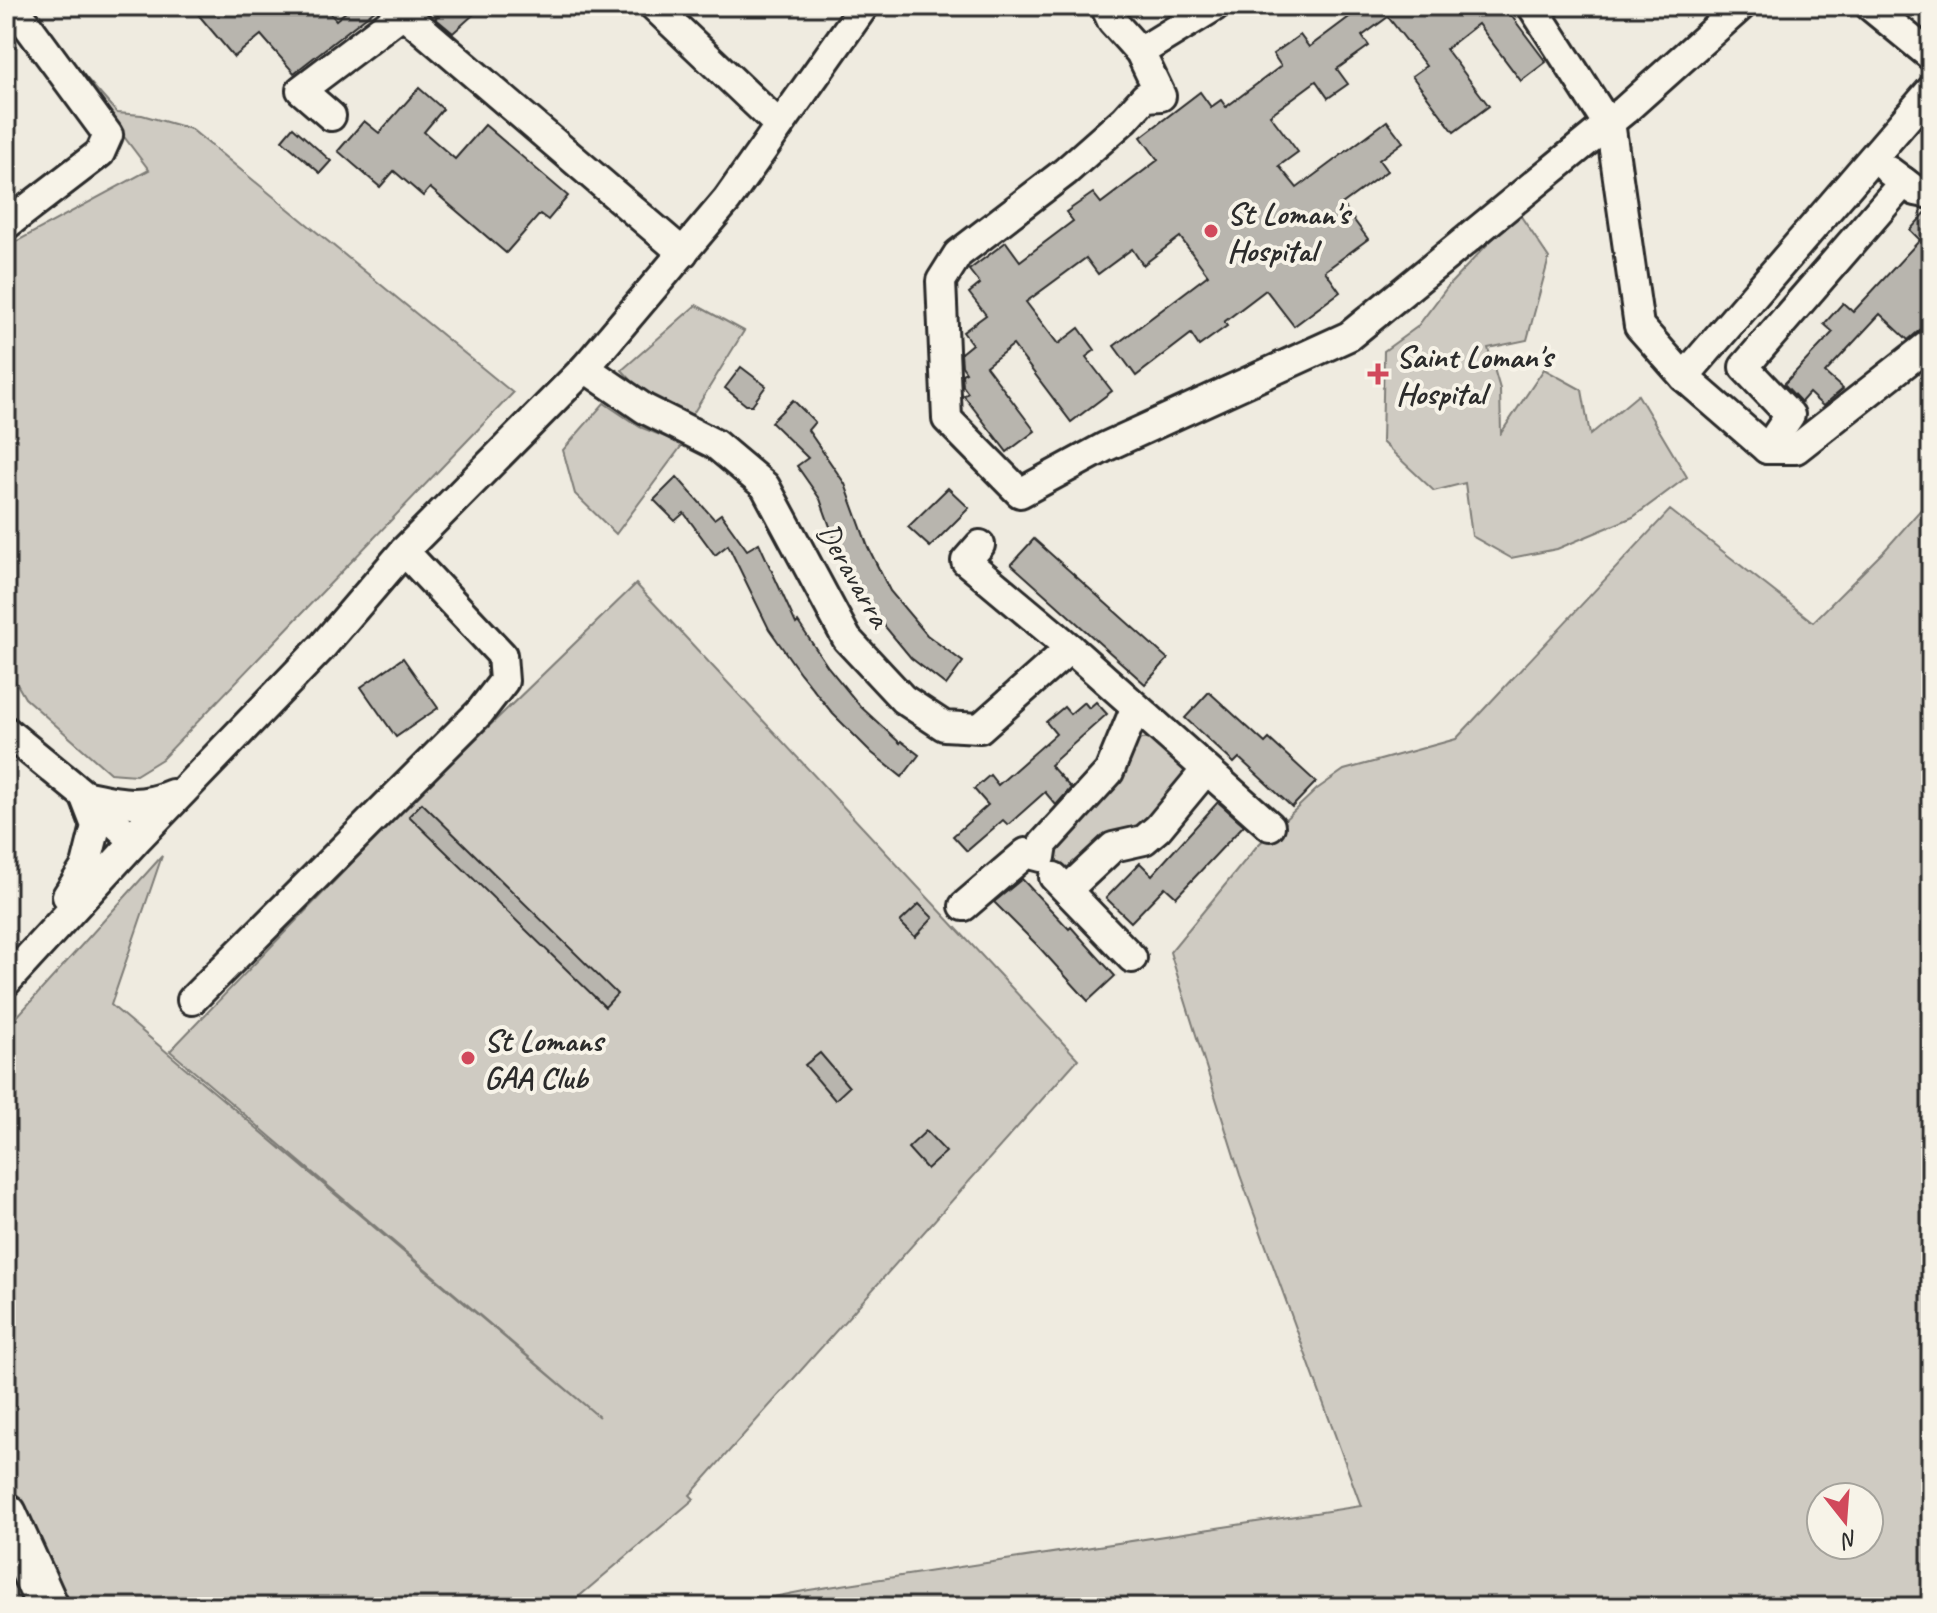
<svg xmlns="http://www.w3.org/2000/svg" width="1937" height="1613" font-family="Caveat,sans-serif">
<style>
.green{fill:#cfcbc2;stroke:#7d7b76;stroke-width:2;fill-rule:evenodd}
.building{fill:#b8b5ae;stroke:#2b2b2b;stroke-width:2}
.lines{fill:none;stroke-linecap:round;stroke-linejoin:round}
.minor-casing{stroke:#2b2b2b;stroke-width:34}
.highway-casing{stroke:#2b2b2b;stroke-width:46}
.minor{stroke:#f7f3e8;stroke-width:28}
.highway{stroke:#f7f3e8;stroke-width:40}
.poi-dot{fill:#d1495b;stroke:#f7f3e8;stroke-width:3}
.labels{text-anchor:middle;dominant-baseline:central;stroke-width:8;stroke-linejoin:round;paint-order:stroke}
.poi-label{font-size:32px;font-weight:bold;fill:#2b2b2b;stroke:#f7f3e8;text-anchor:start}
.street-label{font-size:32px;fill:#2b2b2b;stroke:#f7f3e8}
</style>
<rect width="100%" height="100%" fill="#efebe0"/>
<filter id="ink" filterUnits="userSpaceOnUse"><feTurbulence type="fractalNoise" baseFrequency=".0125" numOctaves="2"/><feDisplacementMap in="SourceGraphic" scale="16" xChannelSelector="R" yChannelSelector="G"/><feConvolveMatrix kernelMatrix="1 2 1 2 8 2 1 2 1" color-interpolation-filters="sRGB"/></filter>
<g filter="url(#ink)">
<g class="green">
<polygon points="39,24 117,113 142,115 191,129 513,393 162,759 136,775 110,773 25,698 6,665 6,247 149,170"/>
<polygon points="1518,212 1549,258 1527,340 1488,348 1500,389 1501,433 1544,369 1582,390 1590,435 1638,395 1687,477 1633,517 1557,549 1511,558 1472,536 1465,483 1434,491 1382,442 1384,351 1417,327 1449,285"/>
<polygon points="696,305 744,331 691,417 643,393 622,370"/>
<polygon points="604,403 640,427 683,444 616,534 575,494 563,450"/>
<path d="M1931,498V1607H723L809,1590L1361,1506L1240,1175L1170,952L1257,846L1317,789L1344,770L1456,739L1670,510L1813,622L1885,550ZM1821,1497H1869V1545H1821Z"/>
<polygon points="636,584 1078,1059 690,1495 694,1499 569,1605 574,1607 67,1607 30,1532 6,1473 6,1029 162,856 111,1005 599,1417 170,1051 410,803"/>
<polygon points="1149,738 1185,770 1186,780 1140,832 1076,874 1054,866 1049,853 1091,814 1116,778 1135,740"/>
<polygon points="6,1562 24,1603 6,1607"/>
</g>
<g class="building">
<polygon points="191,6 324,6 336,20 353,6 380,6 294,73 261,35 234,57"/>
<polygon points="448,6 483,6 453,33 435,18"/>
<polygon points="1364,6 1504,6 1546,62 1521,81 1478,24 1446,49 1489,106 1454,132 1412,76 1426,66 1388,17 1362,36 1369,46 1337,69 1348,84 1328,98 1316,81 1270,115 1298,152 1279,166 1297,188 1387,121 1403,142 1379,160 1387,171 1342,204 1368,239 1325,271 1340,292 1294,326 1266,290 1224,322 1227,326 1199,346 1191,334 1136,376 1114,346 1208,275 1180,237 1143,265 1132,249 1098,274 1086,258 1026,302 1058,344 1079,328 1095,350 1086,357 1112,391 1071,422 1013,345 986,366 1035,431 1007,452 964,396 968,393 963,386 962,374 966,372 962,366 961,353 972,344 963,332 986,315 969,293 980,284 969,270 1006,242 1020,261 1073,221 1066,212 1093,193 1101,203 1158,160 1141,137 1200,92 1211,107 1221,100 1226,107 1281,66 1273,54 1300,35 1309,47"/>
<polygon points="419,88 443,109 424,132 455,159 485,125 568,196 548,220 540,214 506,253 430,188 423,196 394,171 380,187 338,151 364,121 379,133"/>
<polygon points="293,127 331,161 320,173 282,140"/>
<polygon points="1927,211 1931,211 1931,326 1920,330 1908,340 1880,314 1825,373 1843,389 1823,406 1809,393 1801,402 1784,384 1833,332 1824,324 1843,303 1853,312 1920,240 1910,230"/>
<polygon points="741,367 766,386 752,405 746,405 725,388"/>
<polygon points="793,400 815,422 808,430 845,484 868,547 890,591 927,635 963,662 946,685 911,658 863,600 841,557 820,499 797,466 808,458 771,422"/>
<polygon points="677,477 714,519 721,514 747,550 759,543 796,624 798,622 828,667 860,706 900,743 901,741 919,755 902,777 872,753 833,714 800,673 769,629 728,545 715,555 684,513 675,521 654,500"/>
<polygon points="948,488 969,508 930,547 908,527"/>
<polygon points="1034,539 1168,659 1145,684 1011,564"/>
<polygon points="403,658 438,708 396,737 361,687"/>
<polygon points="1209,692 1265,743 1269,739 1316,782 1292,807 1239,758 1234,763 1185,718"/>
<polygon points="1084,702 1089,708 1096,702 1107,714 1050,765 1071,788 1056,805 1045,792 1008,825 1003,820 967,851 953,836 988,805 974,789 990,775 998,785 1056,734 1046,722 1064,707 1070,714"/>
<polygon points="1218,802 1244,825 1176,897 1165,887 1131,922 1106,898 1140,863 1152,875"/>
<polygon points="422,803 617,994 605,1007 409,816"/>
<polygon points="1022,879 1069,929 1071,927 1115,976 1088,1001 1038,946 994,902"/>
<polygon points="919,904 933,918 915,937 900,922"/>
<polygon points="820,1053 849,1087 835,1100 805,1065"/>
<polygon points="926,1131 946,1152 927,1169 908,1148"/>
</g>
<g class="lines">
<g class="minor-casing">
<g id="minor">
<polyline points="654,6 779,125"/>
<polyline points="1105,6 1112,21 1140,52 1161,96 1145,97 1125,119 1065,172 958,254 941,281 947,419 1020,493 1105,447 1349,336 1625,110 1741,6"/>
<polyline points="1532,6 1611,129 1639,326 1684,377"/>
<polyline points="1870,6 1931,56"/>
<polyline points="403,13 683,253"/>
<polyline points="1140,52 1215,6"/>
<polyline points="1931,90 1684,377 1767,449 1796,449 1931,343"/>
<polyline points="331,116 301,90 412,6"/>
<polyline points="1889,171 1916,191 1931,194"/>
<polyline points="6,225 100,153 108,135 14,7"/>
<polyline points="585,368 645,409 715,444 765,486 847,639 903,699 944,726 980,728 1070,648"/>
<polyline points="1767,449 1790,415 1744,367 1904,182"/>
<polyline points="980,545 966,561 1070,648 1270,826"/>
<polyline points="6,731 84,795 126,833 135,834 150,819"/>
<path d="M88,796C121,803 140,808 172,794"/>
<polyline points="1054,877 1132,958"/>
<polyline points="1068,889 1113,847 1144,840 1158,828 1206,770"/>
<polyline points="67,896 86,866 96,826 84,795"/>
<polyline points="964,906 1026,853 1041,857 1043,844 1109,772 1135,709"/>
<polyline points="6,982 137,839 321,648 404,551 585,368 727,200 864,6"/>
<polyline points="192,1000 480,712 504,681 502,655 404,551"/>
</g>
</g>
<g class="highway-casing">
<polyline id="highway" points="6,1514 48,1607"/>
</g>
<use href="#minor" class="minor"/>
<use href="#highway" class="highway"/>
</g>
</g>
<g class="poi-dot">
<circle cx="1211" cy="231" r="8"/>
<path d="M1374 362h8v8h8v8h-8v8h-8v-8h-8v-8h8z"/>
<circle cx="468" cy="1058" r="8"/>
</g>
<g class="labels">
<g class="poi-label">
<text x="1227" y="213">St Loman's<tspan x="1227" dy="37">Hospital</tspan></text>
<text x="1396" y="356">Saint Loman's<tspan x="1396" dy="37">Hospital</tspan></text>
<text x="484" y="1040">St Lomans<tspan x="484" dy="37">GAA Club</tspan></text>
</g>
<g class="street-label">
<text transform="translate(854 575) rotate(60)">Deravarra</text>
</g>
</g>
<rect width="1937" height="1613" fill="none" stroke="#f7f3e8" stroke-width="32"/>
<rect x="16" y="16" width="1905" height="1581" fill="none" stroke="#2b2b2b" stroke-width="3" filter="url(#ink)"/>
<g transform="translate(1845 1521) rotate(163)"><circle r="38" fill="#f7f3e8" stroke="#a5a39c" stroke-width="2"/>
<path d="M0-6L14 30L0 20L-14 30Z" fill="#d1495b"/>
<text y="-12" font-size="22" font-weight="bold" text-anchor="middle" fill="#2b2b2b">N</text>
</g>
</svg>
